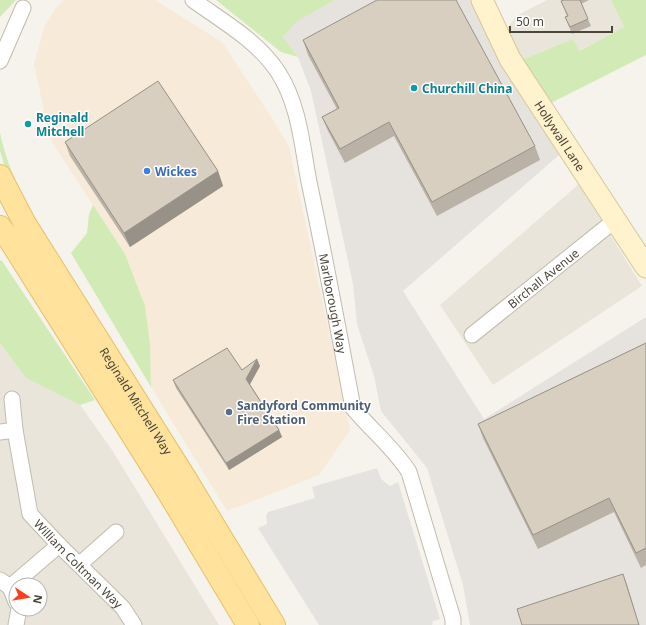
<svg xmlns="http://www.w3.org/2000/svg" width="646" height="625" font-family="'Noto Sans',sans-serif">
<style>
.residential{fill:#eae5da;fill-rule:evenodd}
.commercial{fill:#f7ead8}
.industrial{fill:#e6e2dd}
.green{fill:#d2eab5}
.parking{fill:#e5e3e0}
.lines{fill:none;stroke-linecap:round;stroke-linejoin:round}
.street-casing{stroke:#c2bbae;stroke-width:17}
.secondary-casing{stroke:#d6c79b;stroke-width:23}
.primary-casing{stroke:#e6c16a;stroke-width:24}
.street{stroke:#fff;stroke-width:15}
.secondary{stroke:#fff3cd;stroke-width:21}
.primary{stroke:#ffe39c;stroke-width:22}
.wall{fill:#bab2a6}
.shaded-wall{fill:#979187}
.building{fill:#d8cfc1;stroke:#979187}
.culture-dot{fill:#0f9aa8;stroke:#fff;stroke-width:1.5}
.shop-dot{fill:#3f7fe0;stroke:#fff;stroke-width:1.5}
.service-dot{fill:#5c6f8a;stroke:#fff;stroke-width:1.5}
.labels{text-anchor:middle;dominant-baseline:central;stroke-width:3;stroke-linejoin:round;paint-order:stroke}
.culture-label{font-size:12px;font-weight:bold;fill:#0d838f;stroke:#fff;text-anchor:start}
.street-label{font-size:12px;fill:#4b4439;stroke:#fff}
.shop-label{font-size:12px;font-weight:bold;fill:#366cbe;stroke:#fff;text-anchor:start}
.service-label{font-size:12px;font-weight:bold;fill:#4e5e75;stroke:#fff;text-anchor:start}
</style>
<rect width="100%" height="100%" fill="#f6f3ec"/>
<g class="residential">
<polygon points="547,0 611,0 624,27 578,51 573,39 519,61 506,30 516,16"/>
<polygon points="579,184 642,286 493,385 440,305"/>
<path d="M0,343L26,378L80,405L112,450L219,625H0ZM16,585H40V609H16Z"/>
</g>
<polygon class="commercial" points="64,0 155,0 222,42 270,115 289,146 350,430 319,475 227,511 151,387 150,344 145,306 125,254 50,139 34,64 44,28 55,9"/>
<polygon class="industrial" points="335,0 476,0 505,63 559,155 403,291 484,419 646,317 646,625 470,625 463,585 427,468 381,411 374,376 357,324 353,284 311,91 298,57 283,37 296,21"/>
<g class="green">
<polygon points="0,0 16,0 0,17"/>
<polygon points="216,0 335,0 297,21 283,37 298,57 281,52"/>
<polygon points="611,0 646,0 646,55 549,104 519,61 573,39 579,51 624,27"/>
<path d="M0,133C12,188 44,236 72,284L6,170L0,151Z"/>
<polygon points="93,205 125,254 145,306 150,344 151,387 71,253 87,233 89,214"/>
<polygon points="0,260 2,261 95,400 80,405 26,378 0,343"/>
</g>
<polygon class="parking" points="377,468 381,479 390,486 398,482 440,619 433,621 432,625 319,625 258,528 267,524 266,516 268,512 315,498 312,487"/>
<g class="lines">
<g class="street-casing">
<g id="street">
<path id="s1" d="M193,0C222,21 258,41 278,72C299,104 302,145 309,182C325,257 339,333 353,408C371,430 394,448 409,472L453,619V625"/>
<polyline points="0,61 23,8"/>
<path id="s2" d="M472,335L614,221"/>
<path id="s3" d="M12,399L15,430L30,514L59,545L123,608L134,625"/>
<polyline points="0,432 15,430"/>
<polyline points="80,564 116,532"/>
<polyline points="0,580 10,587 16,602"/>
<polyline points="10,587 59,545"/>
<polyline points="16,625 19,609"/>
</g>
</g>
<g class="secondary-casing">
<g id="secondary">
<path id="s4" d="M482,0L510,59L646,267"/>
</g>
</g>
<g class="primary-casing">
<g id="primary">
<path id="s5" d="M0,176L25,224L185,478L274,625"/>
<polyline points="0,227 8,237 167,490 248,625"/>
</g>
</g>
<use href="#street" class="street"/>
<use href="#secondary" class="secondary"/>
<use href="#primary" class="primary"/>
</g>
<g class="wall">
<polygon points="564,0 589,0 581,4 591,26 572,34 565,17 567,16 561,1"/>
<polygon points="303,40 535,146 540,160 437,216 394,136 345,163 328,131 322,117 337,109 308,55"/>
<polygon points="65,142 218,171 223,186 130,247 70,156"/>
<polygon points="646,343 646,565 641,568 614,512 538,549 483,438 478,424"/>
<polygon points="260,366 250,384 279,430 282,437 229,470 176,388 173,380 242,370"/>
</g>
<g class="shaded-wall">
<polygon points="218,171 223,186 130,247 124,233"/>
<polygon points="257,359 260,366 249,386 246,379"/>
<polygon points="279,430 282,437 229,470 226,463"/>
<polygon points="623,574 627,585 639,625"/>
</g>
<g class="building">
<polygon points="377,0 456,0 535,146 432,202 389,122 340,149 322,117 339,108 303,40"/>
<polygon points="564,0 580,0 588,19 570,27 565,17 568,16 561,1"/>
<polygon points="158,81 218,171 124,233 65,142"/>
<polygon points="646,343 646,548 636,553 609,498 533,535 478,424"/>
<polygon points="227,348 242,370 257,359 246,379 279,430 226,463 173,380"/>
<polygon points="623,574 639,625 522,625 517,609"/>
</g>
<g class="culture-dot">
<circle cx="414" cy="88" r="4"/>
<circle cx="28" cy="124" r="4"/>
</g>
<circle class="shop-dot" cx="147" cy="171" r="4"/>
<circle class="service-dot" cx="229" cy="412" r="4"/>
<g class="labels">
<g class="culture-label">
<text x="422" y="88">Churchill China</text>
<text x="36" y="117">Reginald<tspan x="36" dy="14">Mitchell</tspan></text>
</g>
<g class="street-label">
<text stroke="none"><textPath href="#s4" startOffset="157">Hollywall Lane</textPath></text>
<text stroke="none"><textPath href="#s2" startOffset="91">Birchall Avenue</textPath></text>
<text stroke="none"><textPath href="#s1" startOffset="351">Marlborough Way</textPath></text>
<text stroke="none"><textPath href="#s5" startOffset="263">Reginald Mitchell Way</textPath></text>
<text stroke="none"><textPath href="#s3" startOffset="186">William Coltman Way</textPath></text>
</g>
<g class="shop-label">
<text x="155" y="171">Wickes</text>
</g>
<g class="service-label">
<text x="237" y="405">Sandyford Community<tspan x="237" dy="14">Fire Station</tspan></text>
</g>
</g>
<g transform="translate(28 597) rotate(102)"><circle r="19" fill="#ffffff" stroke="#b7b4b0"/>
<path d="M0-3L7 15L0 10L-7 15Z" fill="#fc3f1d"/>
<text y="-6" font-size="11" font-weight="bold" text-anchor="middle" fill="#4b4439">N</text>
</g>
<path d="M510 26v6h102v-6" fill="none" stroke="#4b4439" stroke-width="2"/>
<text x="516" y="26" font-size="12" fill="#4b4439" stroke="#ffffff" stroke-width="3" paint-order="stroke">50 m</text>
</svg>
